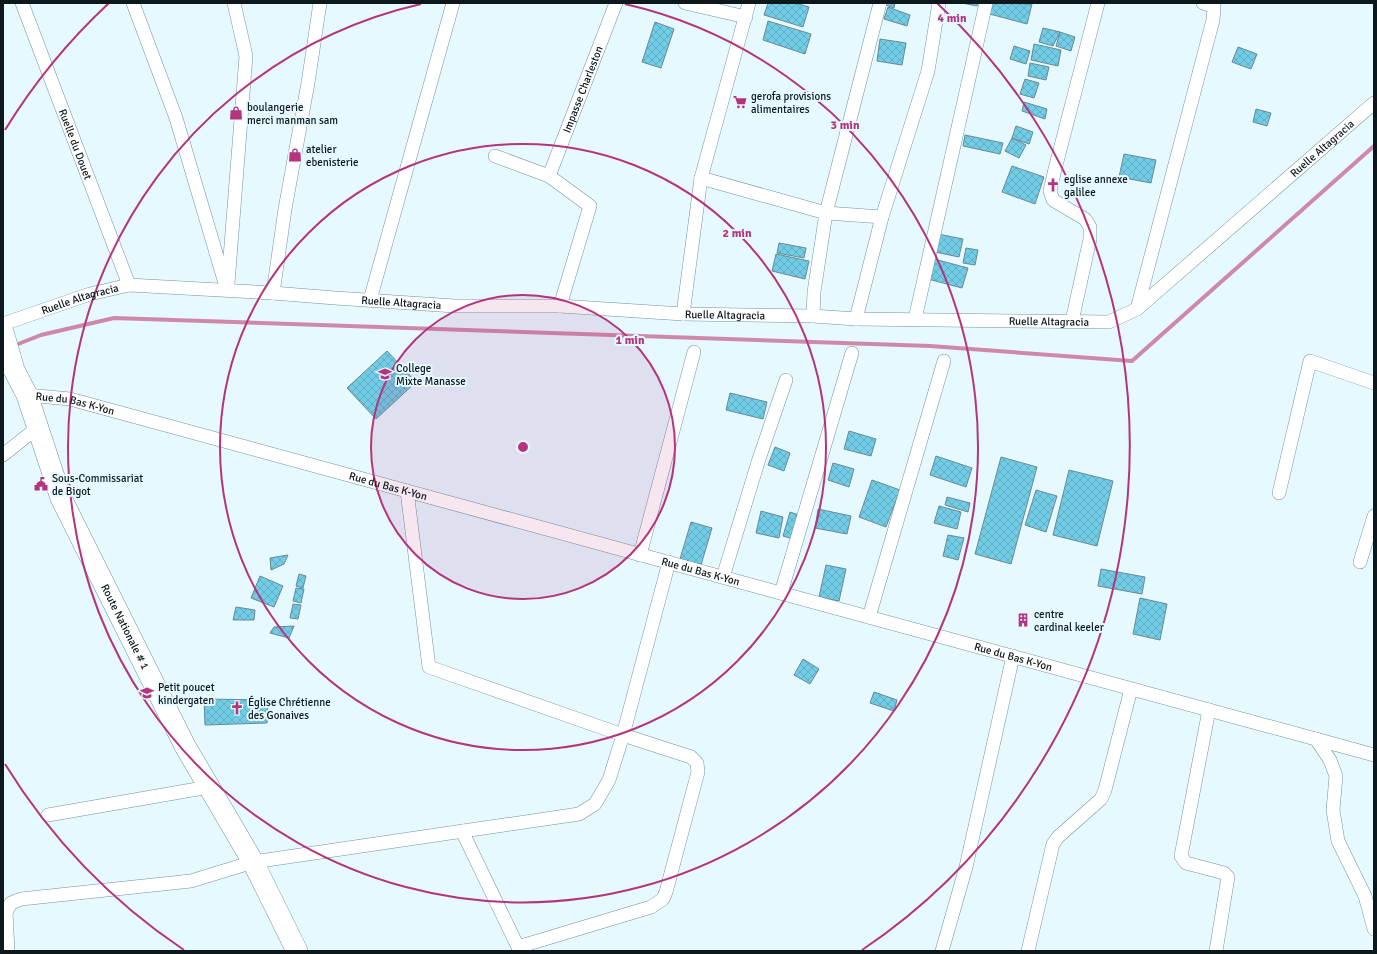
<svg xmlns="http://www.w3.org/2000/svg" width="1377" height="954" font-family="Signika,sans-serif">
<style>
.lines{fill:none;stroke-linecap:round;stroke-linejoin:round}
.stream{stroke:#ce89a9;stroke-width:4}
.building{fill:url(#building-cross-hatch);stroke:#6a8993}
.street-casing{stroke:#73939c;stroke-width:14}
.primary-casing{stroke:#73939c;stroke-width:22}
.street{stroke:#fff;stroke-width:13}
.primary{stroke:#fff;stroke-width:21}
.ring{fill:none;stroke:#b5347d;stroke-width:2}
.labels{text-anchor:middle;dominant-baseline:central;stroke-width:4;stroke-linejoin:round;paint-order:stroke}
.street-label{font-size:11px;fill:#0c181c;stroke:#e5f9ff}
.poi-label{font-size:11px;fill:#0c181c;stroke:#e5f9ff;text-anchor:start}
.centre{fill:#b5347d;stroke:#e5f9ff;stroke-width:2}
.ring-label{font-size:12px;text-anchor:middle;font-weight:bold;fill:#b5347d;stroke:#e5f9ff;stroke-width:4;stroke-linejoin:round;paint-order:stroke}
</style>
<defs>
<pattern id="building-cross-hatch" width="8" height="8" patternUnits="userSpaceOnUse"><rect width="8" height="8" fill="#71cce5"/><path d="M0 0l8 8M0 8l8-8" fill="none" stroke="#61aec4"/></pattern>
</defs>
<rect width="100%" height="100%" fill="#e5f9ff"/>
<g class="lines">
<polyline class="stream" points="13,346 41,335 114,318 930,346 1132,361 1374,146"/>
</g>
<g class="building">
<polygon points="768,3 795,3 809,7 803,27 764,15"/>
<polygon points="883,3 895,3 894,8 883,4"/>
<polygon points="962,3 978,3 977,6"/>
<polygon points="989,3 1032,4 1027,24 986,13"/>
<polygon points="888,7 910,15 907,26 884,19"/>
<polygon points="768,21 811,34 805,54 763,40"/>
<polygon points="655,22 674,29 661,68 642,62"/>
<polygon points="1043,28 1060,32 1053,46 1039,42"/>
<polygon points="1060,32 1075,37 1071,51 1056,46"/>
<polygon points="880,39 906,43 902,65 877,61"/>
<polygon points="1034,44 1061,50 1058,66 1031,60"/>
<polygon points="1014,46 1030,51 1026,64 1010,59"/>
<polygon points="1238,47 1257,54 1251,69 1232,62"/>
<polygon points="1030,63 1049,67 1046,80 1028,76"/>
<polygon points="1025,79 1039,83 1034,98 1020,94"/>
<polygon points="1024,102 1047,109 1045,119 1022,111"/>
<polygon points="1256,109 1271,113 1267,126 1253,122"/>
<polygon points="1016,126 1033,132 1029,144 1012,138"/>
<polygon points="965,135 1003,143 1000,154 963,146"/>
<polygon points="1012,138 1026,145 1019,158 1005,151"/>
<polygon points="1124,154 1156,160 1151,183 1119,177"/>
<polygon points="1012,166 1044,177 1035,204 1002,192"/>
<polygon points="938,234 963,239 959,257 935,252"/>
<polygon points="779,243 806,248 804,258 777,253"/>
<polygon points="966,248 978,250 975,265 963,263"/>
<polygon points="776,254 809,261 805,279 772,271"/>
<polygon points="934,259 968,268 962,288 928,279"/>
<polygon points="387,351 416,382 376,419 347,388"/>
<polygon points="730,393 767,402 763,419 726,410"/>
<polygon points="849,431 876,439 871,456 844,449"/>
<polygon points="775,447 790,453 784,471 768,465"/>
<polygon points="936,456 972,468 966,487 930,475"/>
<polygon points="1001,457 1037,467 1011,564 975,554"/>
<polygon points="833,463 854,469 849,487 828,480"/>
<polygon points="1069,470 1113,481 1097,546 1053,535"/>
<polygon points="872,480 900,490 886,527 859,517"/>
<polygon points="1036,490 1057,496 1046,532 1025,525"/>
<polygon points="947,497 970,503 968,512 945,505"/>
<polygon points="939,506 961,512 957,529 934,523"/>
<polygon points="818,509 851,516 847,534 815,528"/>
<polygon points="761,511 783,517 779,538 756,533"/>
<polygon points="790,512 799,515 793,539 783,536"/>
<polygon points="691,522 712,528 701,565 680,559"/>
<polygon points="948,535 964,538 958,560 943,556"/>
<polygon points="288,555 284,564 271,570 270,558"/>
<polygon points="826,565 846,569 839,601 819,597"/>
<polygon points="1101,569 1145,577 1142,594 1098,586"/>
<polygon points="299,574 306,576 303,588 296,586"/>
<polygon points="260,576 283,586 274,607 251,598"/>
<polygon points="296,588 304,589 301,603 293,601"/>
<polygon points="1140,598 1167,604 1160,640 1133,634"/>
<polygon points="293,604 301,605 298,619 290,618"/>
<polygon points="236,607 255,610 254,620 233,620"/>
<polygon points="1024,615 1028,621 1023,624 1019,619"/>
<polygon points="294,626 289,638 270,633 274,627"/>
<polygon points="803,659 819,669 810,684 794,675"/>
<polygon points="874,692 897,700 894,711 870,703"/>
<polygon points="204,699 268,700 267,723 205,725"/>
</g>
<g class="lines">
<g class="street-casing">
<g id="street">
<path id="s1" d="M22,3L129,285"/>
<polyline points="133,3 176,118 227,290"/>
<polyline points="685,3 746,17"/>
<polyline points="495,156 549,176 590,206 560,306"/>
<path id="s2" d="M549,176L616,3"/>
<polyline points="701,178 826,213 882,217"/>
<polyline points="228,283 246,56 234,3"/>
<polyline points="273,293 285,209 308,83 320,3"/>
<polyline points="370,300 453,3"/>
<polyline points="1137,309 1213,20 1214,7 1203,3"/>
<polyline points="683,314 701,178 749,3"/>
<polyline points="813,316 814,292 826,213 880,3"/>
<polyline points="856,319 882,217 928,71 939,3"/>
<polyline points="915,319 986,3"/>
<polyline points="1072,321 1090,239 1090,227 1085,219 1053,200 1050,191 1055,169 1098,3"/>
<path id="s3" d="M3,324L90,294L129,285L273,293L335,298L455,306H560L683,314L813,316L856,319L1109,322L1137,309L1374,103"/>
<path id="s4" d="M27,395L70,399L1374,755"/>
<polyline points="3,455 37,428"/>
<polyline points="407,491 429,667 623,735 691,757 697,763 698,772 666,892 663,899 651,907 518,947 519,951"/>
<polyline points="1279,493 1310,361 1374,383"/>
<polyline points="640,555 694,352"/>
<polyline points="1360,562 1374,516"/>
<polyline points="723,577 759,459 786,380"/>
<polyline points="781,593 852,353"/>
<polyline points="869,617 944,361"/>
<polyline points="1209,710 1181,856 1186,863 1224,873 1228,877 1216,951"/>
<polyline points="1316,739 1330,760 1336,776 1333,810 1338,841 1365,896 1374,929"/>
<polyline points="48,815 209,787"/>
<polyline points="462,831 518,947"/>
<polyline points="8,951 6,912 11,903 21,899 191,881 253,862 579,814 595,804 609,780 623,735 669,562"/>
<polyline points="942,951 966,867 1013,656"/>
<polyline points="1028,951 1053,844 1058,837 1101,799 1105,790 1131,689"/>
</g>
</g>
<g class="primary-casing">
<g id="primary">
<path id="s5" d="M3,332L14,370L27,395L61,498L185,746L253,862L297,951"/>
</g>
</g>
<use href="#street" class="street"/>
<use href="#primary" class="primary"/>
</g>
<circle cx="523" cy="447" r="152" fill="#b5347d" fill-opacity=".12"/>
<g class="ring">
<circle cx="523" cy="447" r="152"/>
<circle cx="523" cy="447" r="303"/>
<path d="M625 4A455 455 0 1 1 421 4"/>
<path d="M184 950A607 607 0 0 1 5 764M5 130A607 607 0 0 1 109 3M937 3A607 607 0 0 1 862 950"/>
</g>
<defs>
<g id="supermarket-bare" transform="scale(1.08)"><path d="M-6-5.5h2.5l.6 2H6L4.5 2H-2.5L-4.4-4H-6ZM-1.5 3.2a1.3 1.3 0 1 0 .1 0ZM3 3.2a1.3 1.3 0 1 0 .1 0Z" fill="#b5347d" stroke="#e5f9ff" stroke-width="2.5" paint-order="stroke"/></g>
<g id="shop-bare" transform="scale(1.08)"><path d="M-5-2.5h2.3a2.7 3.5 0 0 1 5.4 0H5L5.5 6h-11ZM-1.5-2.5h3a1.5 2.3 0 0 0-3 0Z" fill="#b5347d" stroke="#e5f9ff" stroke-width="2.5" paint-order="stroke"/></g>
<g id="church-bare" transform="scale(1.08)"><path d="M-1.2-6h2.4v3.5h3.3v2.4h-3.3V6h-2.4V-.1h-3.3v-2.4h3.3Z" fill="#b5347d" stroke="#e5f9ff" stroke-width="2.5" paint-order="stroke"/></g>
<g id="school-bare" transform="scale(1.08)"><path d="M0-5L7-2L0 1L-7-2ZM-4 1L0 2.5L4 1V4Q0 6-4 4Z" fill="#b5347d" stroke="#e5f9ff" stroke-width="2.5" paint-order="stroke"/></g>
<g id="civic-bare" transform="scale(1.08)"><path d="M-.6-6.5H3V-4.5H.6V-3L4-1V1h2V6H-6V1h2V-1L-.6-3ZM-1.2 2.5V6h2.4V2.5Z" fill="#b5347d" stroke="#e5f9ff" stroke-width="2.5" paint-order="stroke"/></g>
<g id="building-bare" transform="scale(1.08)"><path d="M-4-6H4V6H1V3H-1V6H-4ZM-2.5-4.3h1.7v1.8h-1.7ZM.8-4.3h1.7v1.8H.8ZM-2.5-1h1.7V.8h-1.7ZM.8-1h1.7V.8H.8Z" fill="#b5347d" stroke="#e5f9ff" stroke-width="2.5" paint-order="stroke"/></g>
</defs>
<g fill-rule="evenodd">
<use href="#supermarket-bare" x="740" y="102"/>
<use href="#shop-bare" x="236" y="113"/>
<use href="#shop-bare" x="295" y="155"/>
<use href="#church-bare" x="1053" y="185"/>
<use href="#school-bare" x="385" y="374"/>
<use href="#civic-bare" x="41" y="484"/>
<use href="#building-bare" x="1023" y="620"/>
<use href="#school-bare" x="147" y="693"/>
<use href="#church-bare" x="237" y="708"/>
</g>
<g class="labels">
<g class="street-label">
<text stroke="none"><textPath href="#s2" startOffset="93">Impasse Charleston</textPath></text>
<text stroke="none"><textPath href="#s1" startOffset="151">Ruelle du Douet</textPath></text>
<text stroke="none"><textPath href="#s3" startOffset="1389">Ruelle Altagracia</textPath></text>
<text stroke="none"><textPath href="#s3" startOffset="81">Ruelle Altagracia</textPath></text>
<text stroke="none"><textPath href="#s3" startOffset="405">Ruelle Altagracia</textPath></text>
<text stroke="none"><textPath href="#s3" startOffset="729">Ruelle Altagracia</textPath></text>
<text stroke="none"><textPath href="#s3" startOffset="1053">Ruelle Altagracia</textPath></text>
<text stroke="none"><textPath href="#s4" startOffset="49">Rue du Bas K-Yon</textPath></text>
<text stroke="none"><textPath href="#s4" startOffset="373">Rue du Bas K-Yon</textPath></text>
<text stroke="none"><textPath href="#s4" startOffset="697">Rue du Bas K-Yon</textPath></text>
<text stroke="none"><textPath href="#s5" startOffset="320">Route Nationale # 1</textPath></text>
<text stroke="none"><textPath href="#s4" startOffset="1021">Rue du Bas K-Yon</textPath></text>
</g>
<g class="poi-label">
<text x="751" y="96">gerofa provisions<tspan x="751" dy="13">alimentaires</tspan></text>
<text x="247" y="107">boulangerie<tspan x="247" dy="13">merci manman sam</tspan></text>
<text x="306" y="149">atelier<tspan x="306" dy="13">ebenisterie</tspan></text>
<text x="1064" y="179">eglise annexe<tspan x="1064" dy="13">galilee</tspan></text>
<text x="396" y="368">College<tspan x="396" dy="13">Mixte Manasse</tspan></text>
<text x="52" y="478">Sous-Commissariat<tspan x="52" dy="13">de Bigot</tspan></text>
<text x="1034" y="614">centre<tspan x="1034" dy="13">cardinal keeler</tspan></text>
<text x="158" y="687">Petit poucet<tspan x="158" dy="13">kindergaten</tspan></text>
<text x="248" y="702">Église Chrétienne<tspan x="248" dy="13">des Gonaives</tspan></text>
</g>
</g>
<circle cx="523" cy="447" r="6" class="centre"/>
<g class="ring-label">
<text x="952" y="22">4 min</text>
<text x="845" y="129">3 min</text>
<text x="737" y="237">2 min</text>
<text x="630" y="344">1 min</text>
</g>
<rect width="1377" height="954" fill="none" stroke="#0c181c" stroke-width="8"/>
</svg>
